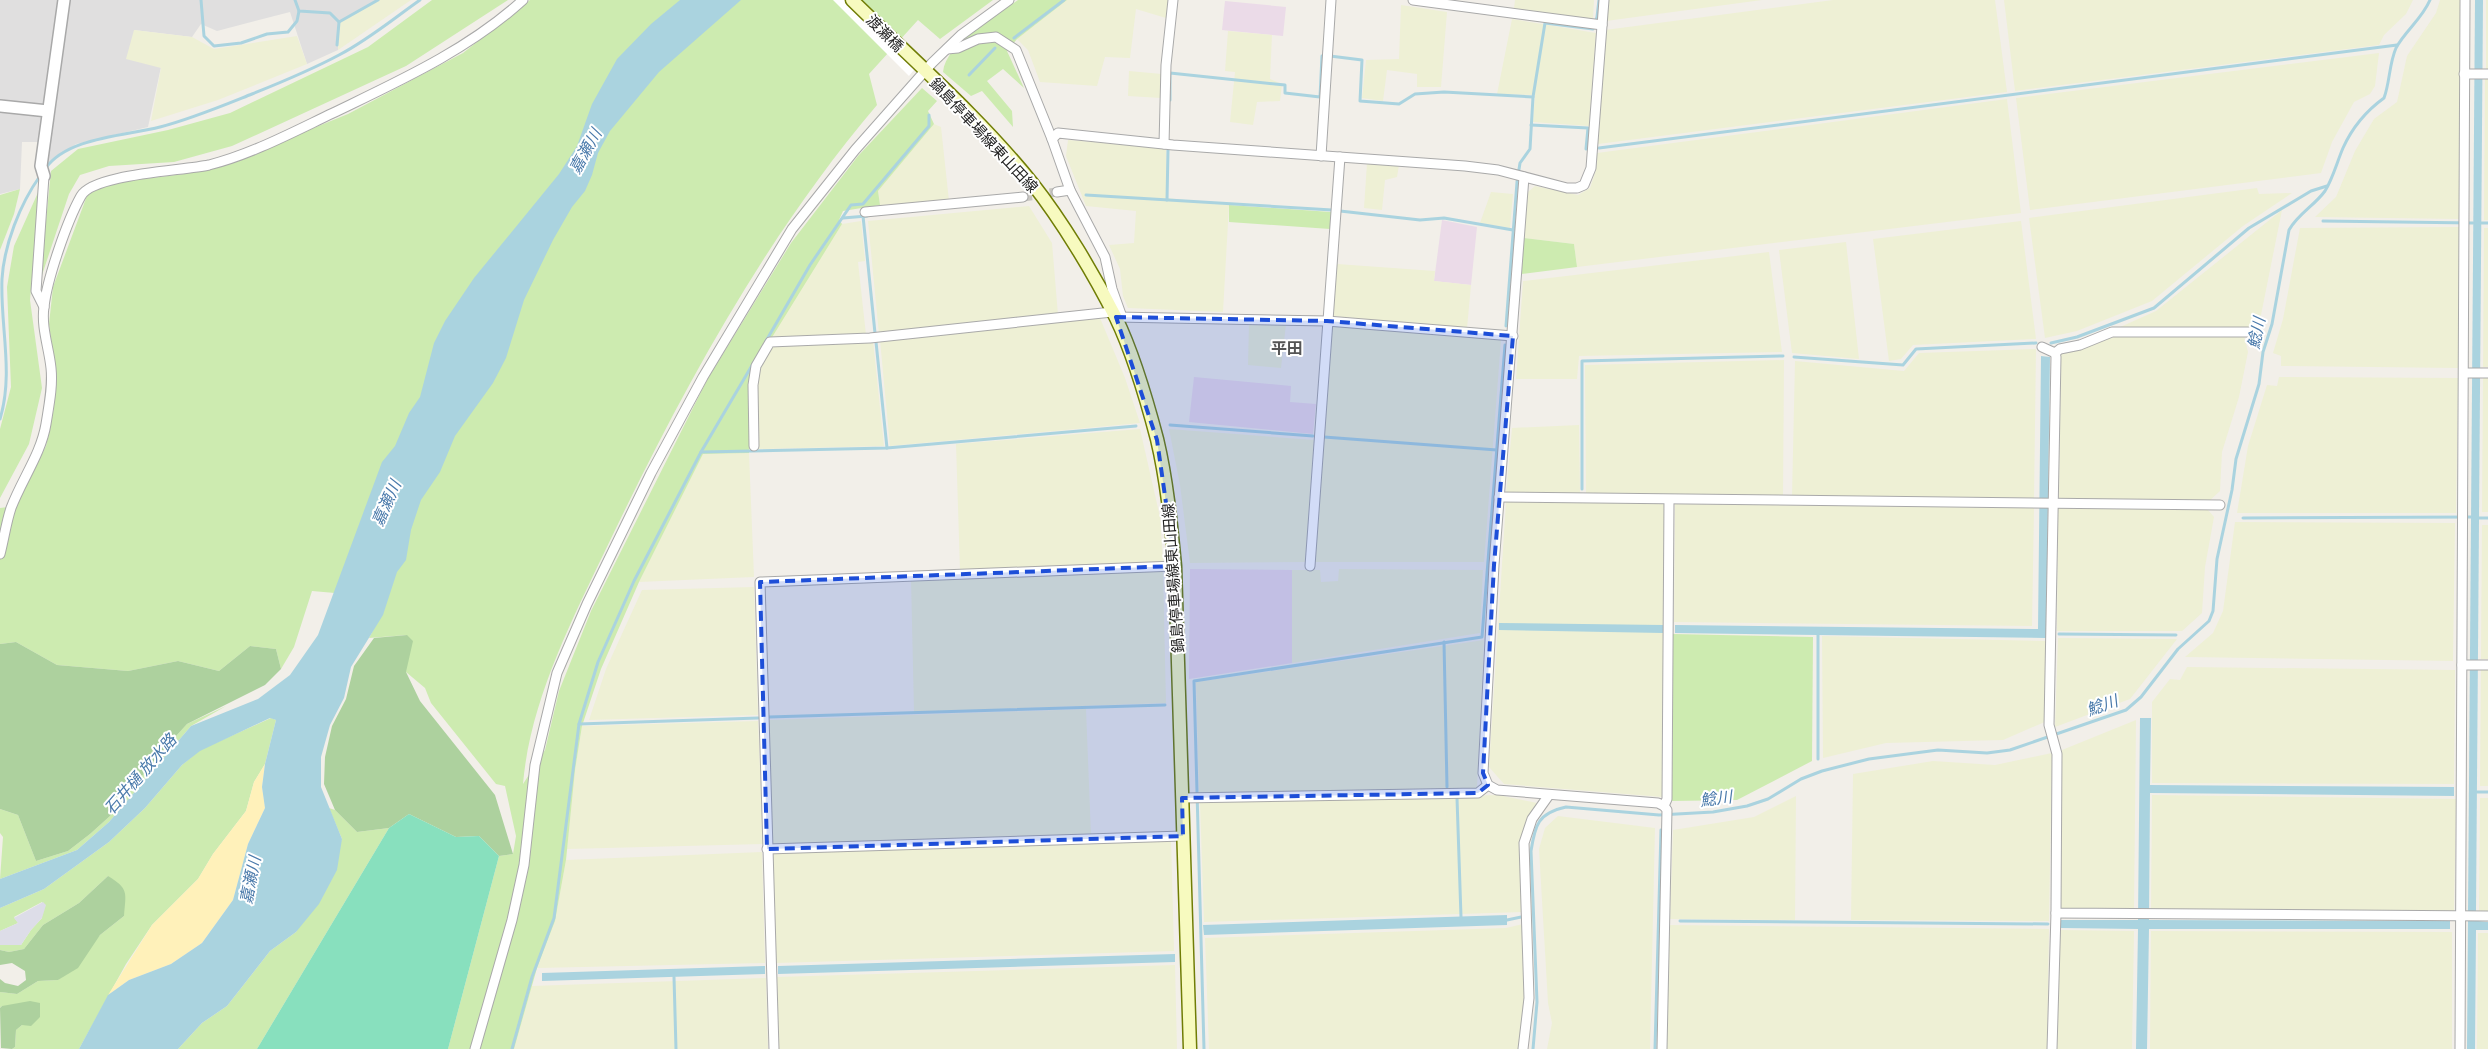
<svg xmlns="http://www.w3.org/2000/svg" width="2488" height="1049" font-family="Ubuntu,'Noto Sans JP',sans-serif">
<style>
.residential{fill:#e0dfdf}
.industrial{fill:#ebdbe8}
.farmland{fill:#eef0d5}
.grass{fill:#cdebb0}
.forest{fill:#add19e}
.sand{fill:#fff1ba}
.pitch{fill:#88e0be}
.plaza{fill:#dddde8}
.water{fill:#aad3df}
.pier{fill:#fff}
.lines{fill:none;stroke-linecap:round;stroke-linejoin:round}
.stream{stroke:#aad3df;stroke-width:3}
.minor-tunnel{stroke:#c8c6c1;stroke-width:9;stroke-dasharray:9 4.5;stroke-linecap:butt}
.minor-casing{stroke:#a9a9a9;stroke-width:11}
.tertiary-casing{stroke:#a9a9a9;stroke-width:14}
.secondary-casing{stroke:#707d05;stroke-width:15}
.minor{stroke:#fff;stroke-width:9}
.tertiary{stroke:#fff;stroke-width:11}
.secondary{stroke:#f7fabf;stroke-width:12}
.marked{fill:#1d4ed8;fill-opacity:0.2;stroke:#1d4ed8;stroke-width:4;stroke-dasharray:10 6;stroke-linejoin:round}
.labels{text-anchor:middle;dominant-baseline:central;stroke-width:4;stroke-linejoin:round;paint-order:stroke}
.street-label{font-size:15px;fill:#222;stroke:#fff}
.water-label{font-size:16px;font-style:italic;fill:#4a7aab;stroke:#fff}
.neighbourhood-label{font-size:16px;font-weight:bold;fill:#555;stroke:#fff}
</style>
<rect width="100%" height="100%" fill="#f2efe9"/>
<g class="residential">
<polygon points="0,0 58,0 38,142 22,142 20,189 0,194"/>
<polygon points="70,0 378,0 339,22 338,50 307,64 290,12 217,31 201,24 192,37 134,30 161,67 148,127 76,144 46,164"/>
</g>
<g class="industrial">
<polygon points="1225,1 1286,7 1283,36 1222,30"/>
<polygon points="1442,220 1477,227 1471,285 1434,281"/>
<polygon points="1194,377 1291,386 1290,402 1316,404 1313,434 1189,422"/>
<polygon points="1190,569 1292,570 1292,663 1189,679"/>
</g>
<g class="farmland">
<polygon points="378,0 411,0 338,50 339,22"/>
<polygon points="1067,0 1169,0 1166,18 1136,9 1130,58 1105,57 1097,86 1040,82 1028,50 1017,39"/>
<polygon points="1515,0 1594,0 1593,19 1514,9"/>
<polygon points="1607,0 1762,0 1606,21"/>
<polygon points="1833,0 1995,0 2007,92 1598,144 1605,30"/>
<polygon points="2004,0 2413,0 2406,14 2384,35 2379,45 2015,91"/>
<polygon points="2440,0 2461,0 2459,219 2315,217 2336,197 2355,151 2374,119 2397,102 2407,56 2436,13"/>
<rect x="2486" y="0" width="2" height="69"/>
<polygon points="1401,5 1447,12 1441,87 1417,87 1417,74 1387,70 1383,101 1362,98 1366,60 1399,59"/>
<polygon points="1512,19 1596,33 1589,126 1533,122 1535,95 1497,94"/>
<polygon points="134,30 192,37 214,49 297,36 307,64 218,100 151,121 161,68 126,59"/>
<polygon points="1228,31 1272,35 1270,79 1282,84 1280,101 1257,102 1253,125 1230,122 1235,72 1225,71"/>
<polygon points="2379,53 2375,86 2370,94 2354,102 2332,142 2321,173 2030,210 2016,98"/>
<polygon points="1129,71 1162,74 1161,98 1128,96"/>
<polygon points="2485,79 2488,79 2488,220 2484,220"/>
<polygon points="2007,99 2021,213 1577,267 1574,244 1524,238 1528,192 1535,186 1578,195 1590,188 1596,170 1597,153"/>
<polygon points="934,124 941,127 949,201 880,205 878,191"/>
<polygon points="1068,140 1166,148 1167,198 1229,205 1223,312 1128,308 1123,296 1120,269 1109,245 1134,243 1136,211 1086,206 1066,156"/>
<polygon points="1367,163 1399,165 1397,177 1385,180 1382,210 1364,208"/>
<polygon points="2257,188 2259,194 2292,193 2243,226 2152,301 2077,331 2045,338 2029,218"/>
<polygon points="1491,192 1513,194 1510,228 1480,223"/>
<polygon points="1029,206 1052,243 1058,315 879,334 868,221"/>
<polygon points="2282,210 2261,315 2249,327 2118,328 2156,311"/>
<polygon points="861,221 865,261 858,262 866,335 773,340 772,334 842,224"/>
<polygon points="2021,221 2036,339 1913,345 1901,359 1889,361 1873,239"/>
<polygon points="2459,227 2458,368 2281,366 2281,356 2273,353 2283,319 2300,228"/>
<polygon points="2484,228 2488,228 2488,367 2483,367"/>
<polygon points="1846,242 1859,359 1792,353 1779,250"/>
<polygon points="1769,252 1782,352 1579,356 1577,379 1516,379 1523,281"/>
<polygon points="1337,264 1435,271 1434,281 1471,285 1467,328 1332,316"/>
<polygon points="1100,318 1125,378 1140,423 890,446 880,340"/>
<polygon points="1249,323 1286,324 1281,368 1248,365"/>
<polygon points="1331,326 1501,340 1484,562 1312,562"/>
<polygon points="2244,336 2248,352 2239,397 2222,452 2220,491 2208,502 2059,500 2061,354 2114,337"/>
<polygon points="873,341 884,446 758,449 756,382 758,368 773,345"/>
<polygon points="2036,349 2034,498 1792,496 1795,361 1904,371 1919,353"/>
<polygon points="1784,360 1783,496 1586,494 1585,365"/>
<polygon points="2279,377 2458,378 2456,513 2237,513 2248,446 2267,385 2277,386"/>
<polygon points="2483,378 2488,378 2488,512 2482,512"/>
<polygon points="1579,425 1580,494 1506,493 1512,428"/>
<polygon points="1140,429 1160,517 1163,562 960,570 956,444"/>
<polygon points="1169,429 1314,440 1305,562 1190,563 1180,485"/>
<polygon points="749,453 754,577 639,582 703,454"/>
<polygon points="1506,502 1667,503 1662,797 1504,784 1489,767"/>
<polygon points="1675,504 2034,508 2032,626 1674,622"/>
<polygon points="2058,508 2208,510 2214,517 2205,567 2202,613 2182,631 2057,631"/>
<polygon points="2235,522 2455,523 2453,661 2185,657 2213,633 2223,611"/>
<polygon points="2482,525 2488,525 2488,659 2481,659"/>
<polygon points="1339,569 1483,570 1480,633 1292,663 1292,570 1320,570 1321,582 1338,581"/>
<polygon points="1163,571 1166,703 914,712 911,579"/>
<polygon points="754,587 758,715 589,720 606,669 642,590"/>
<polygon points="1822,636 2048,641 2047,721 2003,740 1886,743 1823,758"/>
<polygon points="2058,638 2177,639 2130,699 2055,727"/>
<polygon points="1484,640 1477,788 1199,793 1196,682"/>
<polygon points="2187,667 2455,670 2454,784 2152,783 2152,702 2170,679 2180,680"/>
<polygon points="2481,670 2488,670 2488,786 2480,786"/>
<polygon points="1086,709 1091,835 772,844 769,720"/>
<polygon points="2136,720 2134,909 2060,909 2062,750"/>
<polygon points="758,721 763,844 567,849 575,770 582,726"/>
<polygon points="2052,753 2049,921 1851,920 1853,774 1933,761 1995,765"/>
<polygon points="1498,795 1537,803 1527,823 1523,912 1204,922 1200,803"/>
<polygon points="2152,795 2456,799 2454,912 2151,910"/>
<polygon points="1796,796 1795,920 1670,919 1673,830 1754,817"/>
<polygon points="2480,798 2488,798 2488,912 2479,912"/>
<polygon points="1558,816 1655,828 1650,1049 1547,1049 1552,1023 1548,1003 1539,849 1545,828"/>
<polygon points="1171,839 1174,951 776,963 772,852"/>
<polygon points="762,852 765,963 537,968 555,921 566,860"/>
<polygon points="1523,924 1526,996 1520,1049 1209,1049 1205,938 1506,928"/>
<polygon points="1669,925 2049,929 2047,1049 1666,1049"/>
<polygon points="2059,930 2134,931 2132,1049 2057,1049"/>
<polygon points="2151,931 2452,932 2452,1049 2150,1049"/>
<polygon points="2478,933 2488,933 2488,1049 2477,1049"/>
<polygon points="1175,965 1177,1049 779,1049 777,977"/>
<polygon points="766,978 768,1049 514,1049 532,986"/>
</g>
<g class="grass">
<polygon points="432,0 508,0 406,66 232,146 174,162 109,166 80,175 69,194 40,281 51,171 78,149 168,130 230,113 368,47"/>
<path d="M530,0H993L940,39L918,20L869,74L877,105C764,238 680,394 605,551C570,624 530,702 523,784L545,750L559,691L591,611L707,380L791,243L858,156L922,88L937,101L928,111L934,124L878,191L880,205L843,211L839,220L842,224L750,373L749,453L703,454L639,582L601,669L582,726L575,770L566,860L555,921L537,968L514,1049H448L499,856L513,854L516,836L505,786L496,784L431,703L425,688L406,672L407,635L369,638L385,608L335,593L312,591L294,647L281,669L276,649L250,646L219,671L178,661L128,671L57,665L16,642L0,644V508L16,506L46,446L54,408L55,372L49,324L53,287L88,193L102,184L184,174L230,162L348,114L463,53Z"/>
<path d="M1018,0H1067L1017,39L1007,51L1024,88L1003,69L987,81L1012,111L1013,127L982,91L971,96L943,72C946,43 995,16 1018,0Z"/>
<polygon points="40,188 30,300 42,388 29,444 0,498 0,429 11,387 7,287 14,246"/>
<polygon points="20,189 14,214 0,250 0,195"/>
<polygon points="1229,205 1331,212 1330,229 1229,222"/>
<polygon points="1524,238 1574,244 1577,267 1521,274"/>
<polygon points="1673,634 1813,637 1812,761 1737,800 1672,801"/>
<polygon points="226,706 191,726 109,822 77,850 0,879 3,837 0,833 0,809 18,815 36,861 68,851 90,834 110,816 157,757 187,724"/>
<polygon points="271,718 276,720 265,764 254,782 246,811 213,854 198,879 152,925 126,964 79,1049 12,1049 15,1047 16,1030 22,1025 2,1006 0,1008 0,992 17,994 38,981 58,980 100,935 124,916 108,876 79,903 43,925 24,949 9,952 0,950 0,945 21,945 31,930 42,918 42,902 14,917 18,923 0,931 0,908 44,889 109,842 145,808 182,765 200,750"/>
<polygon points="329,808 335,810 357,832 389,828 257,1049 178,1049 202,1023 227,1006 270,951 296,932 342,839"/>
</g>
<g class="forest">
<polygon points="407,635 413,641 406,672 420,701 495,795 513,854 499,856 479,836 456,837 409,814 389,828 357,832 335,810 324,784 325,757 332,726 346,699 354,666 374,638"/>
<polygon points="16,642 57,665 128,671 178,661 219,671 250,646 276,649 281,669 265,685 187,724 157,757 110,816 90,834 68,851 36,861 18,815 0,809 0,644"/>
<path d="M108,876C129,889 126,892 124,916L100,935L78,968L58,980L38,981L17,994L0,992V979L5,983L18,986L26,980L25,971L12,963L0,965V950L9,952L24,949L43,925L79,903Z"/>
<polygon points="30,1001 40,1003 40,1017 31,1026 22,1025 16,1030 15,1047 12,1049 1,1048 0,1008 2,1006"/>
</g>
<polygon class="sand" points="265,764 262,787 265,808 248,844 233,900 202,943 171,964 129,980 108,995 152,925 198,879 213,854 246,811 254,782"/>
<polygon class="pitch" points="409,814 456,837 479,836 499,856 448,1049 257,1049 389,828"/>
<polygon class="plaza" points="43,902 46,905 42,918 31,930 21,945 0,945 0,931 18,923 14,918"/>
<g class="water">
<polygon points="680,0 741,0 659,72 610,131 598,153 592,175 585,191 572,207 553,240 524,300 506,358 493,383 455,436 440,472 421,500 411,530 406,560 397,572 383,615 351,667 344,698 330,725 321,757 321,787 342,839 337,870 319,904 296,932 270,951 227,1006 202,1023 178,1049 79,1049 108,995 129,980 171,964 202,943 233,900 248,844 265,808 262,787 265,764 276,720 270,718 200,751 182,765 145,808 109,842 44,889 0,908 0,879 77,850 109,822 191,726 258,699 290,675 318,635 382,462 395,446 409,413 420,397 434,343 445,321 474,278 559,174 577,146 592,104 617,59 651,24"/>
<polygon points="2475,0 2483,0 2476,911 2468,911"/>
<polygon points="2041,356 2050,357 2046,638 1675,633 1675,625 2038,629"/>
<polygon points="1499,623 1663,625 1663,633 1499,630"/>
<polygon points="2140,718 2151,718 2150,785 2454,787 2454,796 2150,793 2149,920 2450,921 2450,929 2149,929 2147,1049 2136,1049 2138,929 2061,928 2061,920 2138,920"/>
<polygon points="1507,915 1507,925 1204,935 1203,925"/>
<polygon points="2468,920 2488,922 2488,930 2476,930 2475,1049 2467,1049"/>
<polygon points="1175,954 1175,962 778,974 778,966"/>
<polygon points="765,966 765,974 542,981 542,973"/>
</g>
<polygon class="pier" points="833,0 862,0 922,60 909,76"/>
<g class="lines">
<g class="stream">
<polyline points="201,0 204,36 214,46 241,43 267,34 288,32 297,21 299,11"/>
<polyline points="295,0 299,11 330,13 339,22 337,45"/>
<polyline points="339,22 378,0"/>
<polyline points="1014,38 1064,0"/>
<polyline points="1330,56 1362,60 1360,101 1399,104 1415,94 1444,92 1533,97"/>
<polyline points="969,75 995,48"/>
<polyline points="1170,100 1170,73 1285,85 1285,93 1320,97 1322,56"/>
<polyline points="1531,125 1588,128 1586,149"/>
<polyline points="1599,148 2397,45"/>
<path d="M45,169C67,137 125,136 160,127C191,119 222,106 252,94C282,82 311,70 339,55C368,40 393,19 420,0"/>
<polyline points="1086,195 1332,210"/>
<polyline points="1167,200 1168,150"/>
<polyline points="1340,211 1420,220 1444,218 1513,230"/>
<polyline points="863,216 875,333"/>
<polyline points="843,218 867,216"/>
<polyline points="2323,221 2473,223"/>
<polyline points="2481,223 2488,223"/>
<polyline points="1506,326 1517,182 1520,163 1530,149 1533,97 1545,23 1593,29 1597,17 1599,0"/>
<polyline points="766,341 810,265 851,205 863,204 929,126 929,115"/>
<polyline points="876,342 887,448"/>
<polyline points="2051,343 2077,337 2154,308 2249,228 2311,191 2327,186"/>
<polyline points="1794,357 1903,365 1916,349 2036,343"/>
<path d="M0,419C14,373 0,326 2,279C4,245 20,204 40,176"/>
<polyline points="1170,425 1313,436"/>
<polyline points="1324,437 1497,450"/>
<polyline points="701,452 887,448 1136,426"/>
<polyline points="1582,489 1582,361 1783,356"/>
<polyline points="2243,518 2471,517"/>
<polyline points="2479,518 2488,518"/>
<polyline points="2059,634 2176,635"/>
<polyline points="1444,642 1447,787"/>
<polyline points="769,717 1165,705"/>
<polyline points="579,724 758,718"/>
<polyline points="1818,759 1818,635"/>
<polyline points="2477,792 2488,792"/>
<polyline points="1457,798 1461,917"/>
<polyline points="1507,920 1526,916"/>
<polyline points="1680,921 2048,924"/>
<polyline points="674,977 676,1049"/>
<polyline points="512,1049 532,977 554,918 579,724 598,662 634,581 701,452 754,362"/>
<polyline points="1204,1049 1194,681 1482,637 1505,345"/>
<path d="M1533,1049L1537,1002L1531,851C1535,825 1538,813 1566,807L1659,815L1713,812L1747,806L1768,799L1801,779L1822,771L1869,759L1938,750L1987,753L2010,750L2126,710L2141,697L2178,649L2209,621L2213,611L2217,559L2232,490L2236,459L2259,384L2263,352L2272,324L2289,230C2298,214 2314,206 2325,191C2333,178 2337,162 2343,148C2352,128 2366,111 2384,98C2390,82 2389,64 2396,48C2405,31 2422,19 2430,0"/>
<polyline points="1655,1049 1661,830"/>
</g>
<polyline class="minor-tunnel" points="1023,197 1057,192"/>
<g class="minor-casing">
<g id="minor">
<polyline points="1413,0 1602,25"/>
<polyline points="947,49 958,48 978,39 996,37 1016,50 1052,139 1070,190 1105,257 1112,289 1122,317"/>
<polyline points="2464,74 2488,74"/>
<polyline points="1052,139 1058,133 1173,145 1465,166 1498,170 1567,188 1577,188 1584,185 1591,168 1604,0"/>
<polyline points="1164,144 1166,65 1173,0"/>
<polyline points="1321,156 1331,0"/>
<polyline points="1524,177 1494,565 1483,773 1488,785 1497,790 1658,803 1664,806 1667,810 1662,1049"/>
<polyline points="1057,192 1070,190"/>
<polyline points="865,212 1023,197"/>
<polyline points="44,307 36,291 44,176"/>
<polyline points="1116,317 1327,321 1513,336"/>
<polyline points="2042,347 2055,353 2056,357 2049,725 2057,754 2056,913 2488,916"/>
<polyline points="2055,353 2060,349 2080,345 2112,332 2252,332"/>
<polyline points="2464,373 2488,373"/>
<polyline points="754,446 753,385 756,366 770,342 870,338 1112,312"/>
<polyline points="1499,497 2220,505"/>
<path d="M0,554C4,539 6,523 11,508C22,479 41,454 46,424C49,405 53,386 51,368C49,348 41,327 44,307C47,279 67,221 81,196C93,174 181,171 209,165C252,154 293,132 333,113C399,81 468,50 523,0"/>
<polyline points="1310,566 1340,157"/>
<polyline points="2462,665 2488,665"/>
<polyline points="1182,798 1478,793 1488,785"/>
<polyline points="1664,806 1667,799 1669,500"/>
<polyline points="767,849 1183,836"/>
<polyline points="475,1049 512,920 524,865 535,765 557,673 587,604 651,473 703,377 792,229 855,150 932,63 961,35 1009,0"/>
<polyline points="774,1049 760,582 1175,566"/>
<polyline points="1523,1049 1529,998 1524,843 1532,819 1549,795"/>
<polyline points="2052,1049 2056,913"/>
<polyline points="2460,1049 2465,0"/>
</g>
</g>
<g class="tertiary-casing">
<g id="tertiary">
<polyline points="0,106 48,111"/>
<polyline points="44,176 41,166 64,0"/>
</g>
</g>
<g class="secondary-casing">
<path id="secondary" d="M852,0C913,60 979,117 1032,183C1062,221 1094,274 1116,318C1133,353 1147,401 1157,439C1167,481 1171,524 1175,566L1190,1049"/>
</g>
<use href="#minor" class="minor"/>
<use href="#tertiary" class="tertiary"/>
<use href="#secondary" class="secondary"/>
</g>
<path class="marked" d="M1116,317L1327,321L1513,336L1494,565L1483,773L1488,785L1478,793L1182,798L1183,836L767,849L760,582L1175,566L1157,440Z"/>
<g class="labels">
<g class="street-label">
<text transform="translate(885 33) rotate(45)">渡瀬橋</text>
<text transform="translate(984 135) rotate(47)">鍋島停車場線東山田線</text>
<text transform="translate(1173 578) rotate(-94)">鍋島停車場線東山田線</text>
</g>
<g class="water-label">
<text transform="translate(585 151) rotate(-61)">嘉瀬川</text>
<text transform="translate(2256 333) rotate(-79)">鯰川</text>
<text transform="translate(386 503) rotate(-66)">嘉瀬川</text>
<text transform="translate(2102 705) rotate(-20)">鯰川</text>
<text transform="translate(140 774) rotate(-49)">石井樋 放水路</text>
<text transform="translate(1716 798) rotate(-7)">鯰川</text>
<text transform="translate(250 880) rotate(-79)">嘉瀬川</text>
</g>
<g class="neighbourhood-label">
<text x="1287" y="348">平田</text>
</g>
</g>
</svg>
